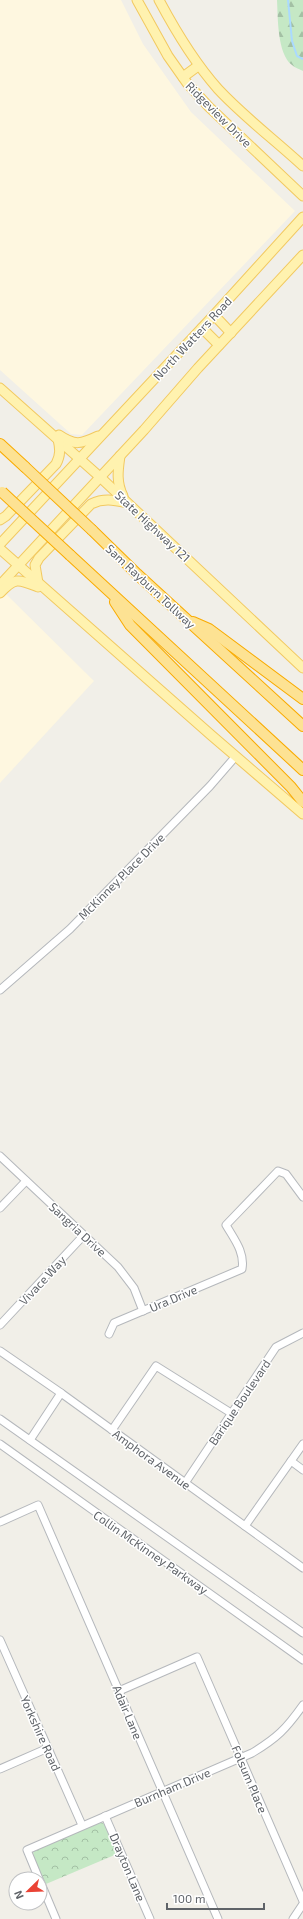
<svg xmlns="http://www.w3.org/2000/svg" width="303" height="1919" font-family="'Exo 2',sans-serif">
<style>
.commercial{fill:#fef7e0}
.forest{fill:url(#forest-firs)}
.park{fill:url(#park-crowns)}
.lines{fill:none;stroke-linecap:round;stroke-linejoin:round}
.stream{stroke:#aadaff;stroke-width:2}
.minor-casing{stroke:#b5b8bc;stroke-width:9}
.major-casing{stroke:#f2c960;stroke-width:11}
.highway-casing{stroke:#f9ab00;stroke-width:12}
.minor{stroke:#fff;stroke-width:7}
.major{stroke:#fff2af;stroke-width:9}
.highway{stroke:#fde293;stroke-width:10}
.highway-bridge-casing{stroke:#f9ab00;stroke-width:12;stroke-linecap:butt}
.highway-bridge{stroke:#fde293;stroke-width:10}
.labels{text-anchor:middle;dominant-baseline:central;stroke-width:3;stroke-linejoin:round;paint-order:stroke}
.street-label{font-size:12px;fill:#5f6368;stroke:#fff}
</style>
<defs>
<pattern id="forest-firs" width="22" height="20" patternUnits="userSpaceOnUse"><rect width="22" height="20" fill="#c5e8c5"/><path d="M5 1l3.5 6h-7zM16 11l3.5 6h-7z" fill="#a3c0a4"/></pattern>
<pattern id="park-crowns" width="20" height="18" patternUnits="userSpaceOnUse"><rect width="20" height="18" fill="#c5e8c5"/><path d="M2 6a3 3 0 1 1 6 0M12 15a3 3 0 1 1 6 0" fill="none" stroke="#a3c0a4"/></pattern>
</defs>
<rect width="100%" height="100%" fill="#f1efe8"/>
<g class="commercial">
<polygon points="0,0 121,0 143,44 191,112 295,211 82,435 71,434 0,370"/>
<polygon points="4,592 94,681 0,783 0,596"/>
</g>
<path class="forest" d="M277,0H303V71C300,69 295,68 292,65C277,54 278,17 277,0Z"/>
<polygon class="park" points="100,1822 105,1824 117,1854 46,1884 34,1860 33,1851"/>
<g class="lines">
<polyline class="stream" points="288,0 292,41 297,56 303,59"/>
<g class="minor-casing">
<g id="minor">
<polyline points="0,990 70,929 210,786 236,756"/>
<polyline points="0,1156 118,1267 134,1288 143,1311"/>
<polyline points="0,1208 26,1181"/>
<polyline points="0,1325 84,1235"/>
<path d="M109,1334L114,1323L242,1269C245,1252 234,1239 226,1225L278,1171L286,1174L303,1197"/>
<polyline points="0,1351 61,1393 303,1568"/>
<polyline points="0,1419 303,1633"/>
<polyline points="112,1430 156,1366 231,1413"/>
<polyline points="30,1440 61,1393"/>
<polyline points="0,1444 303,1660"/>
<polyline points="291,1461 303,1470"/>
<polyline points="185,1483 276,1347 303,1333"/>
<polyline points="0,1522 38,1505 218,1919"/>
<polyline points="245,1526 303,1444"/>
<polyline points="0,1640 82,1825"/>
<polyline points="119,1691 197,1657 303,1901"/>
<polyline points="0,1769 48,1748"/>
<polyline points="105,1816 150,1919"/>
<path d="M39,1879L27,1850L252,1753C277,1738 286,1729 303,1705"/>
<polyline points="40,1881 56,1919"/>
<polyline points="293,1919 303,1904"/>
</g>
</g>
<g class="major-casing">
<g id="major">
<polyline points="137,0 168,56 187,83 209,107 303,196"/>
<path d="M159,0C176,32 194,62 218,89C244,117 275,140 303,166"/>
<polyline points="183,77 198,66"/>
<polyline points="214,315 231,333"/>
<polyline points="202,328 219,345"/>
<polyline points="0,388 100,477 303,668"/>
<path d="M59,435C75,446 81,444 98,436"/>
<path d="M120,456C118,470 116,482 123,496"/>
<path d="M0,520L6,516L56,464C61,455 60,448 58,439"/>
<polyline points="0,544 214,315 303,217"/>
<polyline points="0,549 211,735 303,814"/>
<path d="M38,583L35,565L39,558L91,504C104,498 113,500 127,503"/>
<polyline points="0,585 144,430 198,368 303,255"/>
<path d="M0,593C15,577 18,579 38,587"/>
</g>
</g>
<g class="highway-casing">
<g id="highway">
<polyline points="0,444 25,467"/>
<polyline points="92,530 137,574 303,726"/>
<polyline points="70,555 303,770"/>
<polyline points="115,602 130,625 291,787 303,802"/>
<polyline points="193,622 209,629 303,699"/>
</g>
</g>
<use href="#minor" class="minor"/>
<use href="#major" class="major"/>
<use href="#highway" class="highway"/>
<g class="highway-bridge-casing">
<g id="highway-bridge">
<polyline points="25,467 92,530"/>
<polyline points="2,492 70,555"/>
</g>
</g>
<use href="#highway-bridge" class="highway-bridge"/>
</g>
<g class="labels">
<g class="street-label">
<text transform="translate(219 114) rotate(45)">Ridgeview Drive</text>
<text transform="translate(192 338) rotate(-47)">North Watters Road</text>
<text transform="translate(153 526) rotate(43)">State Highway 121</text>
<text transform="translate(151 586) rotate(43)">Sam Rayburn Tollway</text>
<text transform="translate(121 876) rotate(-45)">McKinney Place Drive</text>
<text transform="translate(78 1229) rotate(43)">Sangria Drive</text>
<text transform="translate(42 1280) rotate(-47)">Vivace Way</text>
<text transform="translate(173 1298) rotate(-23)">Ura Drive</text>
<text transform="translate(239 1402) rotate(-56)">Barique Boulevard</text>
<text transform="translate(152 1459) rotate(36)">Amphora Avenue</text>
<text transform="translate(151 1552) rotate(35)">Collin McKinney Parkway</text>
<text transform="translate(128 1712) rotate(67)">Adair Lane</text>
<text transform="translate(41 1733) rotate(66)">Yorkshire Road</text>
<text transform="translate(250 1779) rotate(67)">Folsum Place</text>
<text transform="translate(172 1787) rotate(-23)">Burnham Drive</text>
<text transform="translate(128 1867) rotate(67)">Drayton Lane</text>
</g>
</g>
<g transform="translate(28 1891) rotate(247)"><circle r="19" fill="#ffffff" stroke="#bfc1c3"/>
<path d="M0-3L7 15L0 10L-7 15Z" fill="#ea4335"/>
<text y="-6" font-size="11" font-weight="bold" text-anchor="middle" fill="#5f6368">N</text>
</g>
<path d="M167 1903v6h97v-6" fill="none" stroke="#5f6368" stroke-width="2"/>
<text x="173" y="1903" font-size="12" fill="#5f6368" stroke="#ffffff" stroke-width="3" paint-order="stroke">100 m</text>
</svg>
